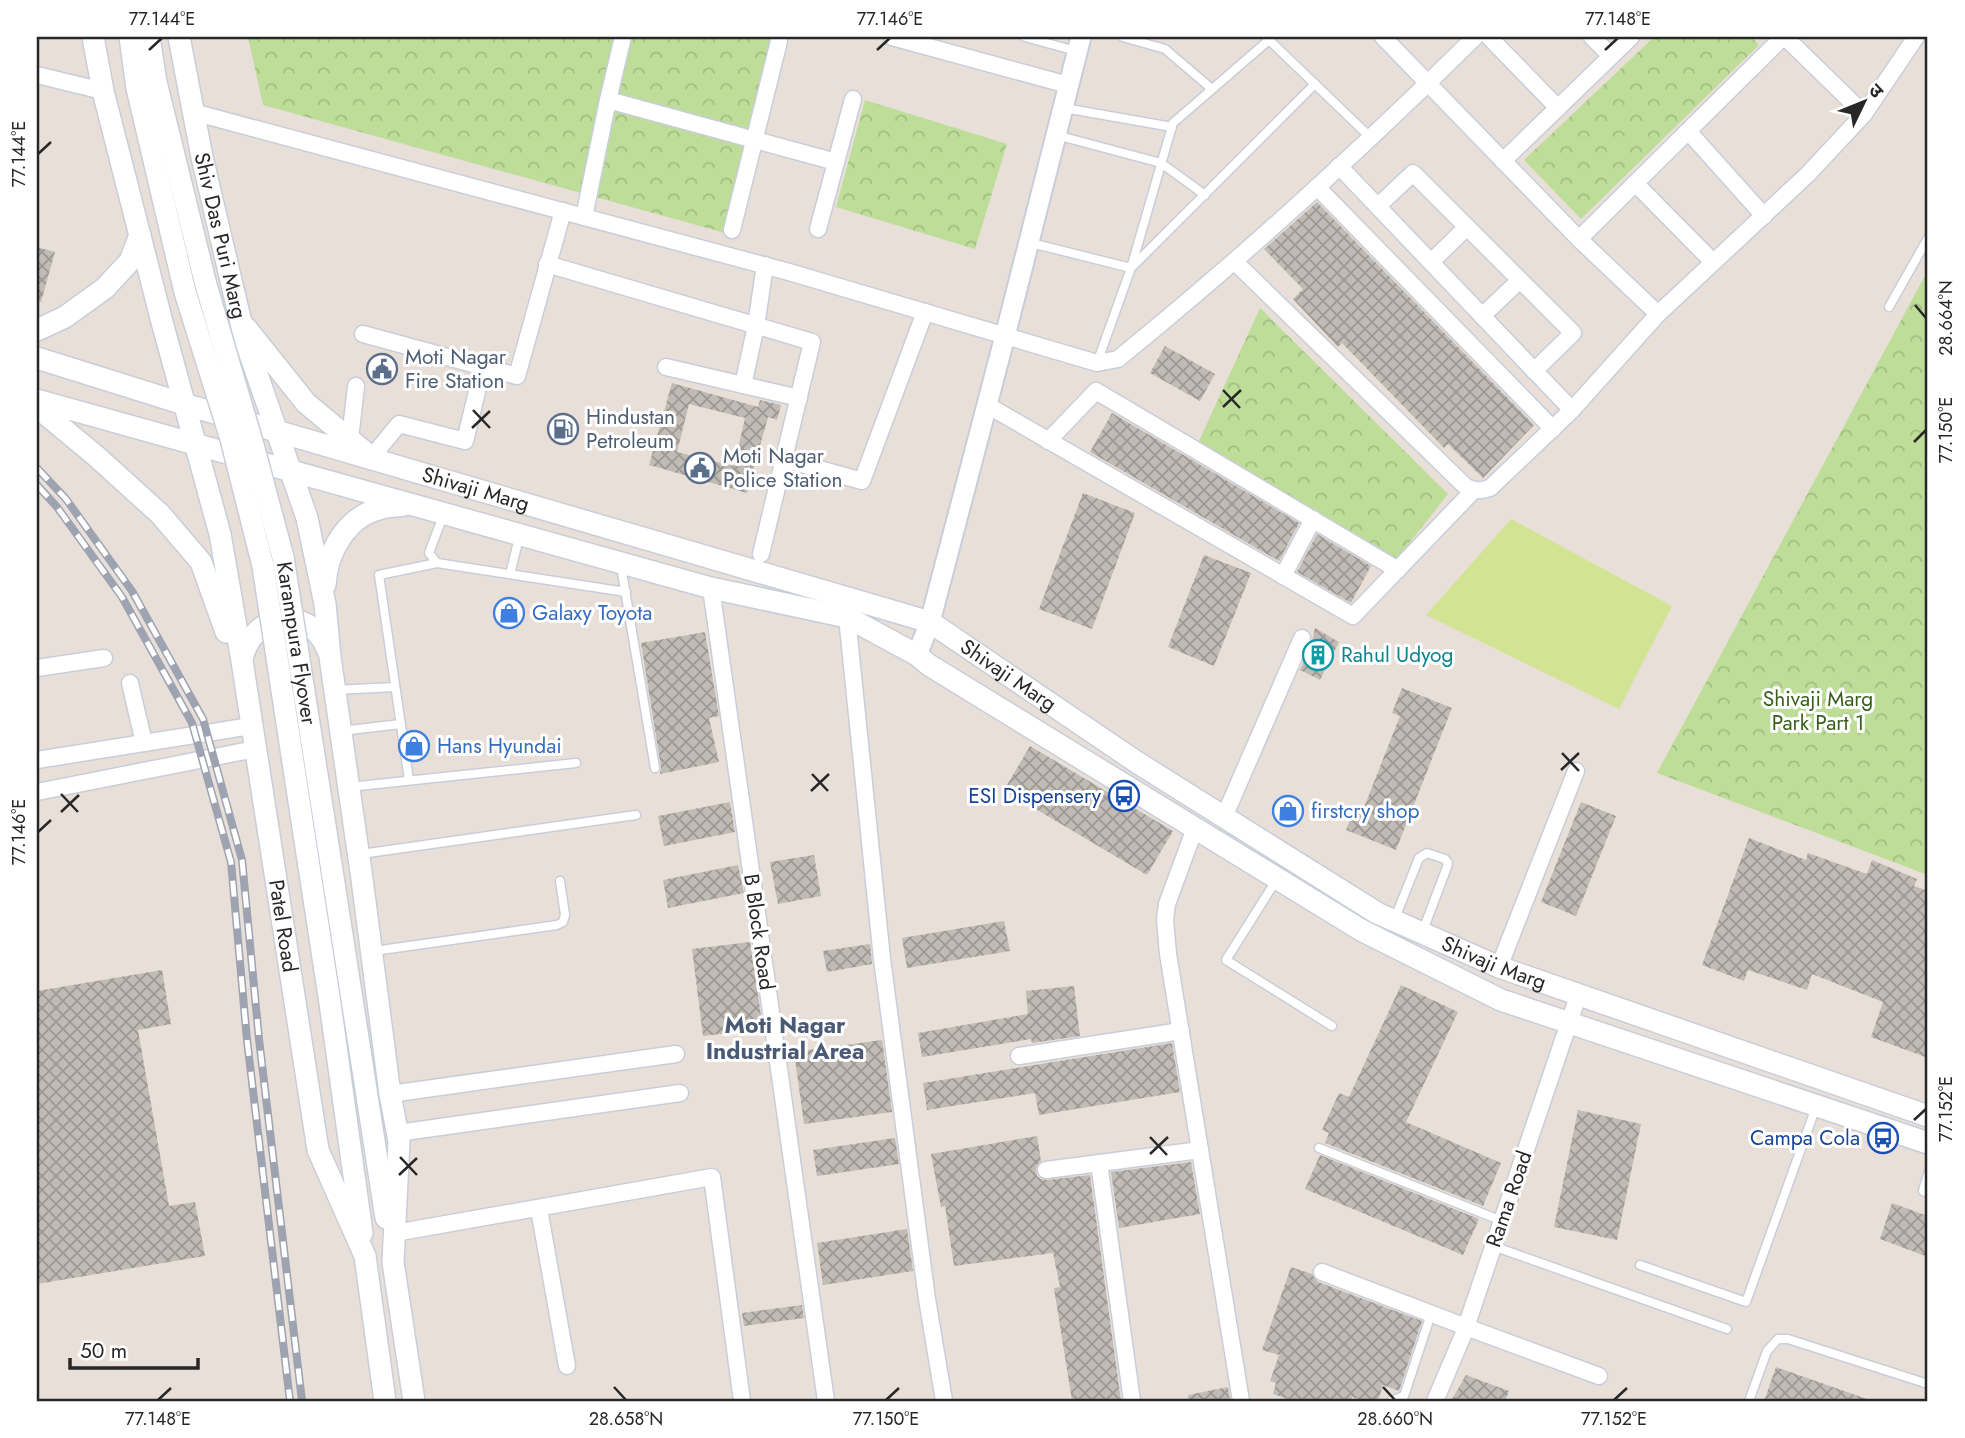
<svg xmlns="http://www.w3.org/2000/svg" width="1965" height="1438" font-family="Jost,'Noto Sans Devanagari',sans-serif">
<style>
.park{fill:url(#park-crowns)}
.pitch{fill:#d2e494}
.building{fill:url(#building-cross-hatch);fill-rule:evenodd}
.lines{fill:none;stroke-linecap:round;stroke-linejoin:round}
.service-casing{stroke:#c8ced9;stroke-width:11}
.minor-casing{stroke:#c8ced9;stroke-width:19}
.tertiary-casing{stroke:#c8ced9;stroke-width:23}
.secondary-casing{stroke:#c8ced9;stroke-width:24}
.service{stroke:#fff;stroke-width:8}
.minor{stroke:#fff;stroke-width:16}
.tertiary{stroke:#fff;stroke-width:19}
.secondary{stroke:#fff;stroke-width:21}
.rail-casing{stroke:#9da3b1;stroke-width:8}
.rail{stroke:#fff;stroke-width:5;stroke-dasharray:16;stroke-linecap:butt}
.secondary-bridge-casing{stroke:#c8ced9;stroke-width:24;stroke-linecap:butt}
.secondary-bridge{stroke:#fff;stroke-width:21}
.ticks{fill:none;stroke:#272727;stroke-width:2.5}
.labels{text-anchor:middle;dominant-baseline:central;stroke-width:6;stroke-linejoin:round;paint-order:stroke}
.street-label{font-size:21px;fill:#272727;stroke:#fff}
.service-label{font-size:21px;fill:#4e5e75;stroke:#fff;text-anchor:start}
.shop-label{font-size:21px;fill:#366cbe;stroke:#fff;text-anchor:start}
.culture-label{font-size:21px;fill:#0d838f;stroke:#fff;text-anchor:start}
.park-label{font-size:21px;fill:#375e1d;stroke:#fff}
.transit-label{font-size:21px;fill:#164399;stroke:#fff;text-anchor:end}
.neighbourhood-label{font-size:23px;font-weight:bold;fill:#4b5a74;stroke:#fff}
.neatline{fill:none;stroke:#272727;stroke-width:2.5}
.ticks-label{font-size:18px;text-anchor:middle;fill:#272727}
</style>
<defs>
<pattern id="park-crowns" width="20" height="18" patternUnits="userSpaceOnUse" patternTransform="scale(1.75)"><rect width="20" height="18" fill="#bddd98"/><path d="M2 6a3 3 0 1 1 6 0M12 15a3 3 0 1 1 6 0" fill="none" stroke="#a2be83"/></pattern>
<pattern id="building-cross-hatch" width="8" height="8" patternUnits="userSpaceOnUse" patternTransform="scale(1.75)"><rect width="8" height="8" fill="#c1bbb5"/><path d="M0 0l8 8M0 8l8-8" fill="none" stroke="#9d9893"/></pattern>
</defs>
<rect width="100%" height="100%" fill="#e9dfd9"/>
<g class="park">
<polygon points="248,37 785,37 736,236 263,105"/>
<polygon points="1654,37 1752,37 1759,45 1581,219 1524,160"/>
<polygon points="865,100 1007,144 975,249 836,207"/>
<polygon points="1928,270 1928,875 1657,773"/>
<polygon points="1260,308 1448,494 1395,561 1199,441"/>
</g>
<polygon class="pitch" points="1511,519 1672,606 1619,709 1426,615"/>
<g class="building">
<polygon points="1317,202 1534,425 1483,478 1448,444 1444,448 1342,343 1338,347 1293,299 1303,289 1264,249"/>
<polygon points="37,247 55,252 41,302 37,301"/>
<polygon points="1165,346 1215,374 1200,401 1150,373"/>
<path d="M672,383L758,407L760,400L781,405L777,420L768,417L747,493L649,465ZM689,404L745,418L734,466L677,452Z"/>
<polygon points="1112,413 1299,523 1279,561 1090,452"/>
<polygon points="1083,493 1135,513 1092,629 1039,609"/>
<polygon points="1317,534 1371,566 1351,603 1297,572"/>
<polygon points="1204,555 1251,573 1214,666 1168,647"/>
<polygon points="1315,628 1339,642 1320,680 1300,670 1312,642"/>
<polygon points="705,632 719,716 709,718 719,762 660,774 661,767 641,643"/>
<polygon points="1402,688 1452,708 1396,850 1346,830 1355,807 1363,810 1400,716 1392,713"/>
<polygon points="1030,746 1173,831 1147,875 1004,790"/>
<polygon points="730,802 735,832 664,846 658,816"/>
<polygon points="1581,802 1616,816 1576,916 1541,902"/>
<polygon points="1749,838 1806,860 1808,853 1867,874 1872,860 1917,879 1914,886 1928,891 1928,1058 1871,1037 1883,1002 1812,974 1807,990 1748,970 1744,981 1702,965"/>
<polygon points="814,855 821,896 778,904 770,862"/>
<polygon points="738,865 744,893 668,908 663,880"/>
<polygon points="1004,921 1010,951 907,968 902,938"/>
<polygon points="750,942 763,1029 703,1036 692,949"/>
<polygon points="870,944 872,964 827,972 823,951"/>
<polygon points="162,970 171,1024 138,1030 169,1206 195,1202 205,1256 37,1284 37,991"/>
<polygon points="1401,985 1458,1012 1406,1122 1501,1163 1483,1206 1325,1143 1329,1133 1322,1130 1339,1093 1349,1097"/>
<polygon points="1074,986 1080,1036 1032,1043 1031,1039 922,1057 918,1033 1028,1014 1026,991"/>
<polygon points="882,1040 892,1112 804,1124 794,1052"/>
<polygon points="1172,1043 1180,1092 1039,1115 1035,1093 927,1110 923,1083"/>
<polygon points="1578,1110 1641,1124 1617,1240 1554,1227"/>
<polygon points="1037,1136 1041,1161 1037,1165 1036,1171 1037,1176 1041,1179 1047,1180 1090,1175 1121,1401 1072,1401 1054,1288 1060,1287 1053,1253 954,1266 945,1206 941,1207 931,1154"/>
<polygon points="895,1138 899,1164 817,1176 813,1150"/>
<polygon points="1320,1155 1479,1219 1463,1255 1305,1189"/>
<polygon points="1191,1162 1200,1214 1119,1228 1111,1172"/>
<polygon points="1892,1203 1928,1216 1928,1257 1880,1239"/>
<polygon points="907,1229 913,1271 823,1285 817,1243"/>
<polygon points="1291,1267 1312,1274 1318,1282 1422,1321 1399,1391 1383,1385 1378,1401 1366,1401 1352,1397 1351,1401 1293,1401 1273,1394 1276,1383 1270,1381 1279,1355 1262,1350"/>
<polygon points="802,1305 804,1318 744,1326 742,1313"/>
<polygon points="1776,1367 1867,1399 1867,1401 1764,1401"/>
<polygon points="1466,1375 1509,1391 1505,1401 1451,1401"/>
<polygon points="1228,1387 1230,1401 1189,1401 1188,1395"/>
</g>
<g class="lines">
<g class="service-casing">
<g id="service">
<polyline points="1025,37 1076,51"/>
<polyline points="1123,37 1165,49 1212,89"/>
<polyline points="1266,37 1370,137"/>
<polyline points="1064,108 1172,127"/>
<polyline points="1056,135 1161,163 1205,195"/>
<polyline points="1031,243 1131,268 1173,123 1269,40"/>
<polyline points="1889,307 1928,238"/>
<polyline points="1097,363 1131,268 1315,84"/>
<polyline points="443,516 429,553 437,563 626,592"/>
<polyline points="621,566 655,768"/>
<polyline points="510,574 519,538"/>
<polyline points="335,690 395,687"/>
<polyline points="341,731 401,724"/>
<polyline points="409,780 379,575 437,563"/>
<polyline points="349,787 576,763"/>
<polyline points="361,854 636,815"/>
<polyline points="1277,879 1226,960 1332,1026"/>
<polyline points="1395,918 1419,858 1427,853 1445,859 1448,863 1447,867 1422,933"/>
<polyline points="374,951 557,925 563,922 565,915 560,881"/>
<polyline points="1319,1148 1502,1221"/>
<polyline points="1928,1174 1923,1191 1928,1193"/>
<polyline points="1493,1246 1727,1329"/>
<polyline points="1640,1265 1746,1302 1816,1107"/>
<polyline points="1391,1401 1404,1396 1431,1314"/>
<polyline points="1749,1401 1767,1351 1778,1339 1788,1339 1928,1384"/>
</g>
</g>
<g class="minor-casing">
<g id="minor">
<polyline points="892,37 1068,85"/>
<polyline points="1383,37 1579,239 1658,314"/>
<polyline points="1489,37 1558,108"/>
<polyline points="1592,37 1611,56"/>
<polyline points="1785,37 1864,114"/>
<polyline points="37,75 103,91"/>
<polyline points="608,100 836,162"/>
<path d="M193,112L789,272L1097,363L1118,359C1242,258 1361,150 1475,37"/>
<polyline points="1688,131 1764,216"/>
<polyline points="1503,161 1631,37"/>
<polyline points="1339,166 1572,410 1658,314 1808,174 1864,114 1916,37"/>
<polyline points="1635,183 1713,262"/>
<polyline points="1317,187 1553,429"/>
<polyline points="1378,206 1413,173 1573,333 1534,371"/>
<polyline points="584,217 608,100 623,37"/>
<polyline points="818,229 853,99"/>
<polyline points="732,230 779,41"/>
<polyline points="1579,239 1783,37"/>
<path d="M1235,262L1466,487C1475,491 1481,491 1490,488L1572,410"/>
<polyline points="1431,262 1467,227"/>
<polyline points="547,264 812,342 761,554"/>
<polyline points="1482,316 1520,280"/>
<polyline points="363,334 517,376 563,211"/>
<polyline points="666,367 799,398"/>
<polyline points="743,385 756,326 765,265"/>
<polyline points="987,405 1353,616 1473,491"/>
<polyline points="350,439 356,386"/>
<polyline points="1048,441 1096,391 1398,570"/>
<polyline points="371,458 399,424 465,441 483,367"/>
<polyline points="784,459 862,481 925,312"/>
<polyline points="1283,576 1313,519"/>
<polyline points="711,588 826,1401"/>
<polyline points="847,617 882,959 927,1299 944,1401"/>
<polyline points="37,668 104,658"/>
<polyline points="130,683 144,743"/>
<polyline points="37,760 251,726"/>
<polyline points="37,792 255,749"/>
<polyline points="1224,817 1302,638"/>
<polyline points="1195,828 1167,904 1165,920 1168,954 1241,1401"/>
<polyline points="1499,967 1576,771"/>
<polyline points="1019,1056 1181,1031"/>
<polyline points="390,1094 676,1054"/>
<polyline points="398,1133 680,1093"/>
<polyline points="1099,1163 1132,1401"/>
<polyline points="1046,1170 1200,1150"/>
<polyline points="539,1209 567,1366"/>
<polyline points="395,1233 712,1177 742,1401"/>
<polyline points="1322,1272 1466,1327 1599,1376"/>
<polyline points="1435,1401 1464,1333 1578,996"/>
</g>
</g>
<g class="tertiary-casing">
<polyline id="tertiary" points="917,655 930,622 1005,336 1081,37"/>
</g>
<g class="secondary-casing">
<g id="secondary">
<path id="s1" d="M93,37L103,91L162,322L220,534L242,661L318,1150L365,1256L385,1401"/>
<polyline points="130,37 137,88"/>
<polyline points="149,37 156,82"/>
<path id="s2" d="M179,37L202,157L245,340L307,518L325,604L330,657L362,879L390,1094L399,1141L393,1262L414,1401"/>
<polyline points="246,328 306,403 366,453"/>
<polyline points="37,330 65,317 105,288 130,261 140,235"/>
<path id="s3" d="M37,358L184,404L930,622L1135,761L1377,913L1499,967L1928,1116"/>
<polyline points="37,400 711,588 847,617 917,655 929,665 1361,930 1501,1000 1928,1143"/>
<polyline points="37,407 96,456 160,514 201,562 226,632"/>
<path d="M325,585C327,551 347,516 382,508C389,506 397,506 404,505"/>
<path d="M242,659C253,611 311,604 328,651"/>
<polyline points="326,832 386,1218"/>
<polyline points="304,834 330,1003 362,1233"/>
</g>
</g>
<use href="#service" class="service"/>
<use href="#minor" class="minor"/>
<use href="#tertiary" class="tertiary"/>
<use href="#secondary" class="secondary"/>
<g class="rail-casing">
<g id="rail">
<polyline points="37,468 66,499 132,591 203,719 242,860 259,1039 302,1401"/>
<polyline points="37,485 57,507 122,597 192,723 231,862 247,1040 290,1401"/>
</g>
</g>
<use href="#rail" class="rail"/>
<g class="secondary-bridge-casing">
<g id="secondary-bridge">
<path id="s4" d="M156,82L206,285L253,445L283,557L326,832"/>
<polyline points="137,88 185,292 231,439 263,566 304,834"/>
</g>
</g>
<use href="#secondary-bridge" class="secondary-bridge"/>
</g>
<path class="ticks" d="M149,50L162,38M877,50L890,38M1605,50L1618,38M38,154L51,142M1915,305L1926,318M1223,390L1240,408M1223,407L1241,390M473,410L490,428M472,428L490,411M1914,442L1926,430M1562,753L1579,771M1561,770L1579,753M812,774L828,791M811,791L829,774M61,794L78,812M61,812L79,795M38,832L51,820M1914,1120L1926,1109M1150,1137L1167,1155M1150,1154L1168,1137M400,1157L417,1175M399,1175L417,1158M614,1387L626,1400M1383,1387L1395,1400M158,1400L171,1388M886,1400L899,1388M1614,1400L1627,1388"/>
<defs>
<g id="civic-ring" transform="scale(1.575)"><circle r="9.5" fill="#fff" stroke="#5c6f8a" stroke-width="1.5"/><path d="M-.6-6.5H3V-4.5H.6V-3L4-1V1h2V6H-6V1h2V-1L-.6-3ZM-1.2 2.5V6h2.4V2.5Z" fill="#5c6f8a"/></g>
<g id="fuel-ring" transform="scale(1.575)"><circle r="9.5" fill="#fff" stroke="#5c6f8a" stroke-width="1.5"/><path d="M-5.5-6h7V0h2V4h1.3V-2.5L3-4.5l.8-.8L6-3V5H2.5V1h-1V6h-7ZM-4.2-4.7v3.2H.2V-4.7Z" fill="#5c6f8a"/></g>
<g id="shop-ring" transform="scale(1.575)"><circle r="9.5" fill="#fff" stroke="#3f7fe0" stroke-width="1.5"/><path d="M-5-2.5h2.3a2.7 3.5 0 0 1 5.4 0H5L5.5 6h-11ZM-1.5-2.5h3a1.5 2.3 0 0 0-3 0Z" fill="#3f7fe0"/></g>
<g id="building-ring" transform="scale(1.575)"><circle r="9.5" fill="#fff" stroke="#0f9aa8" stroke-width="1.5"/><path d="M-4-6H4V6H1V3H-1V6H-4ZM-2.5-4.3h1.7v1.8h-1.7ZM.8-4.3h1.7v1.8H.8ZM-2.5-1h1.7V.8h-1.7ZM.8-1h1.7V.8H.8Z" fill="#0f9aa8"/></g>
<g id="bus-ring" transform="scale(1.575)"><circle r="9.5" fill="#fff" stroke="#1a4fb4" stroke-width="1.5"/><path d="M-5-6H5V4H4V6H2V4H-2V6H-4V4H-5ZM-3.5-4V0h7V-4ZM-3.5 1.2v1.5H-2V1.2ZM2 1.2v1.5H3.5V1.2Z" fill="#1a4fb4"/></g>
</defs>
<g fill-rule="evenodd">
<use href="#civic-ring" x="382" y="369"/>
<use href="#fuel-ring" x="563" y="429"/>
<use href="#civic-ring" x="700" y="468"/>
<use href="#shop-ring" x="509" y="613"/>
<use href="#building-ring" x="1318" y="655"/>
<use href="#shop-ring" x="414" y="746"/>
<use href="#bus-ring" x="1124" y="796"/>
<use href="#shop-ring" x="1288" y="811"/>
<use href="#bus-ring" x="1883" y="1138"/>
</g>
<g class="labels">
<g class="street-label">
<text stroke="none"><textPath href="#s2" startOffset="203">Shiv Das Puri Marg</textPath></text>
<text stroke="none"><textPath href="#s3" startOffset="458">Shivaji Marg</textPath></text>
<text stroke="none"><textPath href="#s4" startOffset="579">Karampura Flyover</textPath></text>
<text stroke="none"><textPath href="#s3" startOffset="1026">Shivaji Marg</textPath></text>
<text stroke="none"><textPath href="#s1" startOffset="910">Patel Road</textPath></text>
<text transform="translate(759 932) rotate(82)">B Block Road</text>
<text stroke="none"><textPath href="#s3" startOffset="1592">Shivaji Marg</textPath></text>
<text transform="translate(1509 1199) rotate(-71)">Rama Road</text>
</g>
<g class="service-label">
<text x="405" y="357">Moti Nagar<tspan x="405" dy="24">Fire Station</tspan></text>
<text x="586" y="417">Hindustan<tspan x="586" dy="24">Petroleum</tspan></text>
<text x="723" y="456">Moti Nagar<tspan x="723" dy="24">Police Station</tspan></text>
</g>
<g class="shop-label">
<text x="532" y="613">Galaxy Toyota</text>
<text x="437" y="746">Hans Hyundai</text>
<text x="1311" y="811">firstcry shop</text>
</g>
<g class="culture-label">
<text x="1341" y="655">Rahul Udyog</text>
</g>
<g class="park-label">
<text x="1818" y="699">Shivaji Marg<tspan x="1818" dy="24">Park Part 1</tspan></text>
</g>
<g class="transit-label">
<text x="1101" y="796">ESI Dispensery</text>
<text x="1860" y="1138">Campa Cola</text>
</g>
<g class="neighbourhood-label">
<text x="785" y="1025">Moti Nagar<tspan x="785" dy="26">Industrial Area</tspan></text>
</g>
</g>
<rect width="1965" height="1438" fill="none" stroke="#ffffff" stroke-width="77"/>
<g transform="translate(1864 102) rotate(47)" stroke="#ffffff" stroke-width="5" paint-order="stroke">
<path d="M0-5L12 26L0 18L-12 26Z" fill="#272727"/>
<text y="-10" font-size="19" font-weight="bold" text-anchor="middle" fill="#272727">उ</text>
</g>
<path d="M70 1358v10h128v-10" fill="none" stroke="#272727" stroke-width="3.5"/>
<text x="80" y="1358" font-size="21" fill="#272727" stroke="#ffffff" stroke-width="5" paint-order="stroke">50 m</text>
<rect x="38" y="38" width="1888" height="1362" class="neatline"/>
<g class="ticks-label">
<text x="162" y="25">77.144°E</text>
<text x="890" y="25">77.146°E</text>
<text x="1618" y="25">77.148°E</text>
<text transform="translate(19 154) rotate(-90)" y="6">77.144°E</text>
<text transform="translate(1946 318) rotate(-90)" y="6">28.664°N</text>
<text transform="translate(1946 430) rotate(-90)" y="6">77.150°E</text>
<text transform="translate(19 832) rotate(-90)" y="6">77.146°E</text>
<text transform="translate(1946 1109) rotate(-90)" y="6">77.152°E</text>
<text x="158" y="1425">77.148°E</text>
<text x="626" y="1425">28.658°N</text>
<text x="886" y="1425">77.150°E</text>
<text x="1395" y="1425">28.660°N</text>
<text x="1614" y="1425">77.152°E</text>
</g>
</svg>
